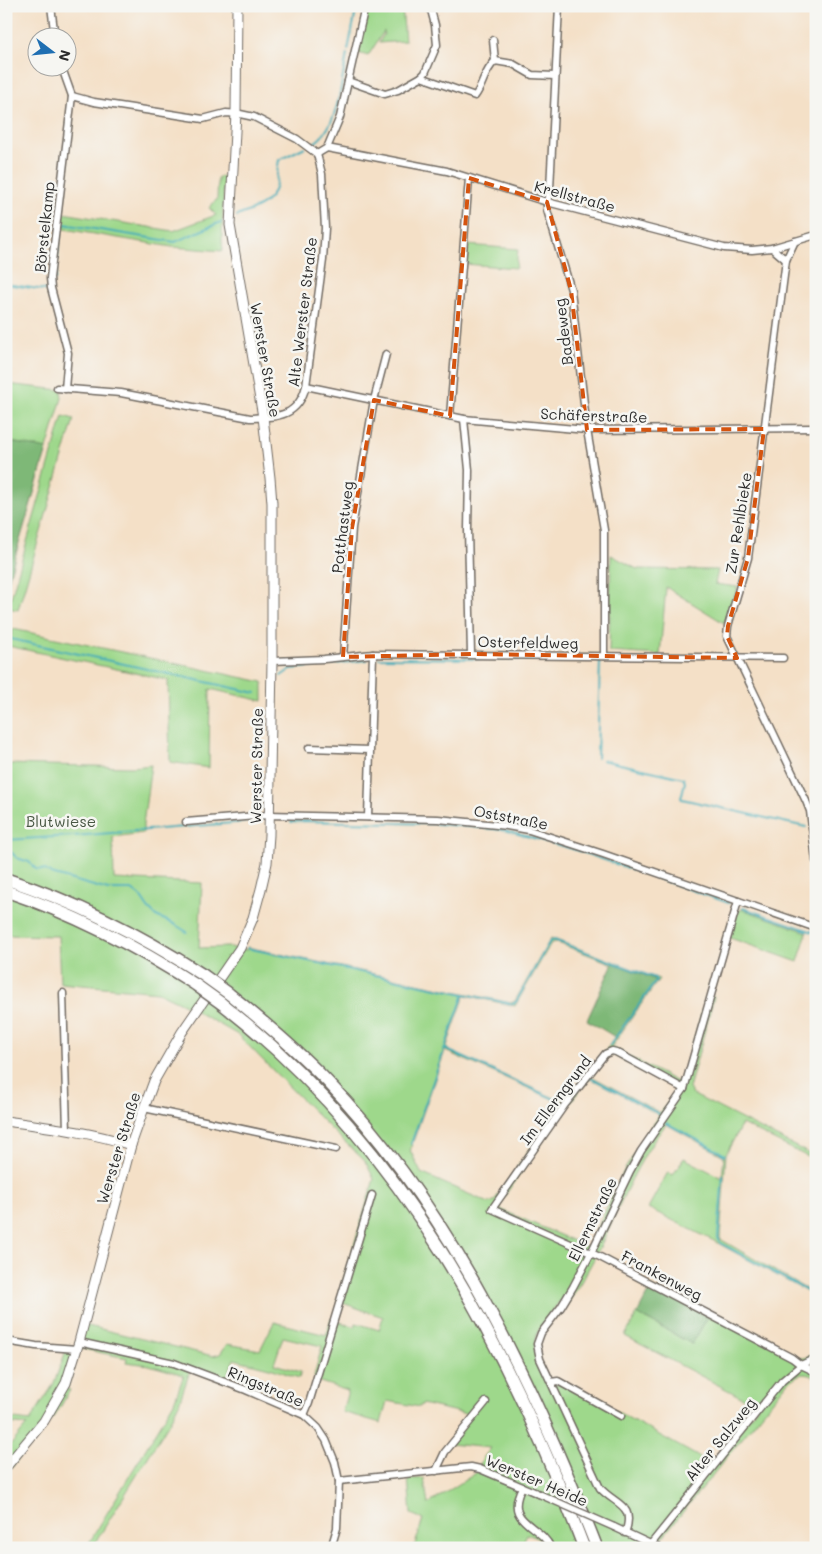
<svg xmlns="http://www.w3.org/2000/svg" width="822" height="1554" font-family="Mali,sans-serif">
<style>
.green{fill:#9ed88b;stroke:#64825b;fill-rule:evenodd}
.forest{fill:#7eb877;stroke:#547251}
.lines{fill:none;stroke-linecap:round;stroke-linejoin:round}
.stream{stroke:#3dacb9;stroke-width:2}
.minor-casing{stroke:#716a62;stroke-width:9}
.secondary-casing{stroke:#716a62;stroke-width:11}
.motorway-casing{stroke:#716a62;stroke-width:14}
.minor{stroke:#fff;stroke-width:6}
.secondary{stroke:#fff;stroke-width:9}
.motorway{stroke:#fff;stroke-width:11}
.minor-bridge-casing{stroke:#716a62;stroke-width:9;stroke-linecap:butt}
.motorway-bridge-casing{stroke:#716a62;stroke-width:14;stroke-linecap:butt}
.minor-bridge{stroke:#fff;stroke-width:6}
.motorway-bridge{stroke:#fff;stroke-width:11}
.marked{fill:none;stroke:#d5540f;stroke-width:4;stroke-dasharray:10 6;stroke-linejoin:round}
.labels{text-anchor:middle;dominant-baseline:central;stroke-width:5;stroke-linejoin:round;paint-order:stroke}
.street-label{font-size:15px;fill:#2b2b2b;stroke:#f6f6f2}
.park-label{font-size:15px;fill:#485643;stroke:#f6f6f2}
</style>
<rect width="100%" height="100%" fill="#f6f6f2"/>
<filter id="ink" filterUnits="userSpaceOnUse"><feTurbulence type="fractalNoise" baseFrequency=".02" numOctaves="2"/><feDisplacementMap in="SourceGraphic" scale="10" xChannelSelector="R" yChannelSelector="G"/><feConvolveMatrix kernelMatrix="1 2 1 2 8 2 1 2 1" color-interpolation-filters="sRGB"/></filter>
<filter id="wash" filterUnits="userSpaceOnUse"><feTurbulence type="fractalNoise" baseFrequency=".0096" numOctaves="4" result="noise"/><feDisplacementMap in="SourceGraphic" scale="20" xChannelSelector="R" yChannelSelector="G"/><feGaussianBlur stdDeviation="1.12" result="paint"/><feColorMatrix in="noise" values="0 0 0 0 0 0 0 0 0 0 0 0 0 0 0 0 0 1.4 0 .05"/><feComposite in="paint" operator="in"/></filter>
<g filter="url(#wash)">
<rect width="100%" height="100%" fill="#f4e0c7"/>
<g class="green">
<polygon points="369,6 383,6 386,9 384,6 402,6 405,41 379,43 384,34 384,31 368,56 358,53"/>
<polygon points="218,177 224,177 222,240 223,251 172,247 64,229 63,230 63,213 173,231 216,215 209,208 217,199"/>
<polygon points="467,245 518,249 516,268 465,264"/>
<polygon points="6,384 61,390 62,398 6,587"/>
<polygon points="63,416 74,419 18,610 8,608"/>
<polygon points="611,555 637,569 718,570 715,584 738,587 724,623 666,587 660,655 609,652"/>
<polygon points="13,629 263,682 263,701 210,689 209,768 170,762 168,680 8,646"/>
<path d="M6,764L133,767L151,765L143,824V833L113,837L114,879L202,883L199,948L228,947L247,950V947L511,1003L515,1001L551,938L659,979L611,1047L677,1082L682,1081L707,995L714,997L689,1088L692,1094L816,1157V1161L742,1124L726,1154L720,1239L816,1295V1297L716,1242L648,1208L668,1172L673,1175L684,1158L722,1178L724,1156L666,1124C636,1162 620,1206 599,1249C590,1268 578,1287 567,1305L560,1301C531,1339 527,1338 548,1383L571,1386L708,1462L714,1461L758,1406L625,1336L637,1314L692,1344L708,1317L689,1308L692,1303L798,1358H804L816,1353V1377C800,1371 798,1375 786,1384L661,1539L662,1543L673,1548H545L541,1540L527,1534L520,1548H414L423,1519L411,1514L408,1479L424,1478L428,1504L476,1473L483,1458L491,1448L449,1444L470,1415L422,1404L420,1407L387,1401L381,1423L342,1412L348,1391L317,1381L314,1376L322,1346L283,1337L274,1364L301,1372L299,1378L273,1369L234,1359L225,1381L191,1368L179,1403L169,1423L92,1548H86L174,1402L184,1375L149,1365L126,1362L127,1358L78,1348L84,1325L213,1356L220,1354L227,1344L260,1350L274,1322L326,1335L331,1319L355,1327L356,1323L379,1330L383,1317L337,1301L374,1179L365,1161L330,1128L238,1035L187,1006L158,992L60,983L58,936L6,935ZM555,942L653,979L654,982L606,1050L563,1102L448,1050L447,1046L465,995L515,1006L551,943ZM445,1051L562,1103L494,1201L489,1203L421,1173L410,1150ZM614,1055L674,1087L676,1092L660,1113L591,1076L608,1056ZM590,1078L659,1115L625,1169L589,1245L585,1246L500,1209L499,1204L567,1106Z"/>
<polygon points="742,909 807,932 798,962 730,938 738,911"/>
<polygon points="66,1351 78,1352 67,1389 70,1390 58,1411 6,1474 6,1451 27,1425 6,1423 6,1418 30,1421 53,1385"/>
</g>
<g class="forest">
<polygon points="6,441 47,449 6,587"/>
<polygon points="613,963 654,979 655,982 615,1037 587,1020"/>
<polygon points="651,1287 708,1317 692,1344 637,1314"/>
</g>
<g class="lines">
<g class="stream">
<polyline points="348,50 357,6"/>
<path d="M310,145C339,132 341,81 347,54"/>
<path d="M237,216C250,211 271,204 275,188C277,181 277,169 279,160L305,147"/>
<polyline points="55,280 61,226 64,224 175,242 221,222"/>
<polyline points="6,284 45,290"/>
<polyline points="6,638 256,693"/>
<polyline points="379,658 598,660 600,662 597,758"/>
<polyline points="281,676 291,669 367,660"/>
<polyline points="602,760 683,778 685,782 681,798 682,799 806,827"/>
<polyline points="291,822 299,821 439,824 504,830 573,849 729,903"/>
<polyline points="74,836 258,821"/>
<polyline points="6,840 72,836"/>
<polyline points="6,851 11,852 17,858 29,862 36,869 45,870 51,874 108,890 132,890 140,896 148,908 156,916 174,924 187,932"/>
<polyline points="743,908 816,933"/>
<polyline points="247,948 512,1004 516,1002 550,941 554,940 655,978 656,981 610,1045"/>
<polyline points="445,1049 561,1102"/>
<polyline points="591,1075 590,1077 659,1114"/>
<polyline points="666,1123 725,1155"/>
<polyline points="411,1144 464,994"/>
<polyline points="723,1176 718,1237 720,1243 816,1296"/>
</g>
</g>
</g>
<g filter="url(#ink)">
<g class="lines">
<g class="minor-casing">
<g id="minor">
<polyline points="51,6 55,38"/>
<polyline points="559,6 550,189 547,202 547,210 571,290 587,430 604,530 604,656"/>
<polyline points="493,40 495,61"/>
<polyline points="62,68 72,96 50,278 51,288 68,353 65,389"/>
<polyline points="421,77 425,73 437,45 435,25 430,6"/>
<path d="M348,81L385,94L398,90L421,77L475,96C484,84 483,73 495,61L513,64L532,75L555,76"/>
<polyline points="327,148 447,171 547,202 724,248 752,250 772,248 816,235"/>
<polyline points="317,154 327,148 340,117 365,6"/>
<polyline points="795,241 786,260 748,558 728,626 727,636 806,801 810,811 816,861"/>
<polyline points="772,248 786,260"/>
<polyline points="306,386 464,419 587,430 816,428"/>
<path d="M57,388L121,393L250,418C278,417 298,417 306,386L323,260L325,228L322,174L317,154L297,139L254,117L240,114L226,113L203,119L94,102L72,96"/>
<polyline points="450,416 469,178"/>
<polyline points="464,419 469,470 468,530 471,654"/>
<polyline points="343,657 352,528 374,400 386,354"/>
<polyline points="272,661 324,659 373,654 783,658"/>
<polyline points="309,748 369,750"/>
<polyline points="368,817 373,654"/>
<polyline points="186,822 268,815 438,819 507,826 529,830 603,854 816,928"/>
<polyline points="63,993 67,1130"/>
<polyline points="684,1089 616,1052 612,1051 605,1054 564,1106 492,1209 600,1257 792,1358 801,1365 816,1372"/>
<polyline points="144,1108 336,1149"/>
<polyline points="6,1341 36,1346 77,1349"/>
<polyline points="79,1342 174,1363 246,1390 304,1415 318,1428 326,1440 335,1462 339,1481 337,1528 331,1548"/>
<polyline points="551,1382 558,1381 621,1416"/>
<polyline points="304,1415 309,1403 372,1195"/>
<polyline points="436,1471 445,1452 486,1402"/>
<polyline points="339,1481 471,1467 480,1469 539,1494"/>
<path d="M522,1487C503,1524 540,1523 551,1548"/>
<polyline points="614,1527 659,1548"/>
<path d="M625,1533C636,1504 615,1505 600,1488L540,1359L537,1344L541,1333L561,1307L573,1287L591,1253L630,1171L641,1151L684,1089L738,901"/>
<polyline points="651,1544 782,1381 801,1365 816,1358"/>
</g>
</g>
<g class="secondary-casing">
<g id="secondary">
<path d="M6,1121C48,1127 91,1132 131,1145"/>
<polyline points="6,1467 44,1421 66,1383 79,1342 131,1145 144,1108 154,1081 182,1032 240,948 253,918 261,889 267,863 269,835 272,661 272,503 270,478 263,417 230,225 236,113 237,6"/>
</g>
</g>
<g class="motorway-casing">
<g id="motorway">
<path d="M6,879C76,902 141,935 203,975"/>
<path d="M6,891C74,914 136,946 196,985"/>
<path d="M228,993C263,1021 296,1049 327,1081C452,1211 532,1382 597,1548"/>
<path d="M221,1003C401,1143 504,1338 584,1548"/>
</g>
</g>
<use href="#minor" class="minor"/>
<use href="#secondary" class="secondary"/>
<use href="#motorway" class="motorway"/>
<g class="minor-bridge-casing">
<polyline id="minor-bridge" points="539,1494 614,1527"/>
</g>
<g class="motorway-bridge-casing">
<g id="motorway-bridge">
<polyline points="203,975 228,993"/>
<polyline points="196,985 221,1003"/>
</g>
</g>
<use href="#minor-bridge" class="minor-bridge"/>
<use href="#motorway-bridge" class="motorway-bridge"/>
</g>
</g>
<path class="marked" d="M469,178L547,202L571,290L587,430L764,429L748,558L728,626L727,636L737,658L471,654L343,657L352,528L374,400L450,416Z"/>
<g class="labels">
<g class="street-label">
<text transform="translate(575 196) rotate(15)">Krellstraße</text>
<text transform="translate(44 227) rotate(-84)">Börstelkamp</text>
<text transform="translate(302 312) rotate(-83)">Alte Werster Straße</text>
<text transform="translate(563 332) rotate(-97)">Badeweg</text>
<text transform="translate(266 360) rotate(80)">Werster Straße</text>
<text transform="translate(594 415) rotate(2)">Schäferstraße</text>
<text transform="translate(738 523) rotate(-81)">Zur Rehlbieke</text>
<text transform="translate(342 527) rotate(-83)">Potthastweg</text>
<text transform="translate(528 642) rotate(1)">Osterfeldweg</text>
<text transform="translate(256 766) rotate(-89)">Werster Straße</text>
<text transform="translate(511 817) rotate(11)">Oststraße</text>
<text transform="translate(555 1100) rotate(-53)">Im Ellerngrund</text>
<text transform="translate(118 1148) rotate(-73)">Werster Straße</text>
<text transform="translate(592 1219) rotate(-64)">Ellernstraße</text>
<text transform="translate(662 1275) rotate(28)">Frankenweg</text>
<text transform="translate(266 1386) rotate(23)">Ringstraße</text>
<text transform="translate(720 1439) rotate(-51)">Alter Salzweg</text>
<text transform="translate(537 1480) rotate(23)">Werster Heide</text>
</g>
<g class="park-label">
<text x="61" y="821">Blutwiese</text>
</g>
</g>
<rect width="822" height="1554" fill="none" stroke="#f6f6f2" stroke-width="25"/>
<g transform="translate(52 52) rotate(106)"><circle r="24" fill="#f6f6f2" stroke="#a5a5a2"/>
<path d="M0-4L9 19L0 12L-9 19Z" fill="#1f6fb2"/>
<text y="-8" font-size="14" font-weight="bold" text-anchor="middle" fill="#2b2b2b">N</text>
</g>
</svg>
